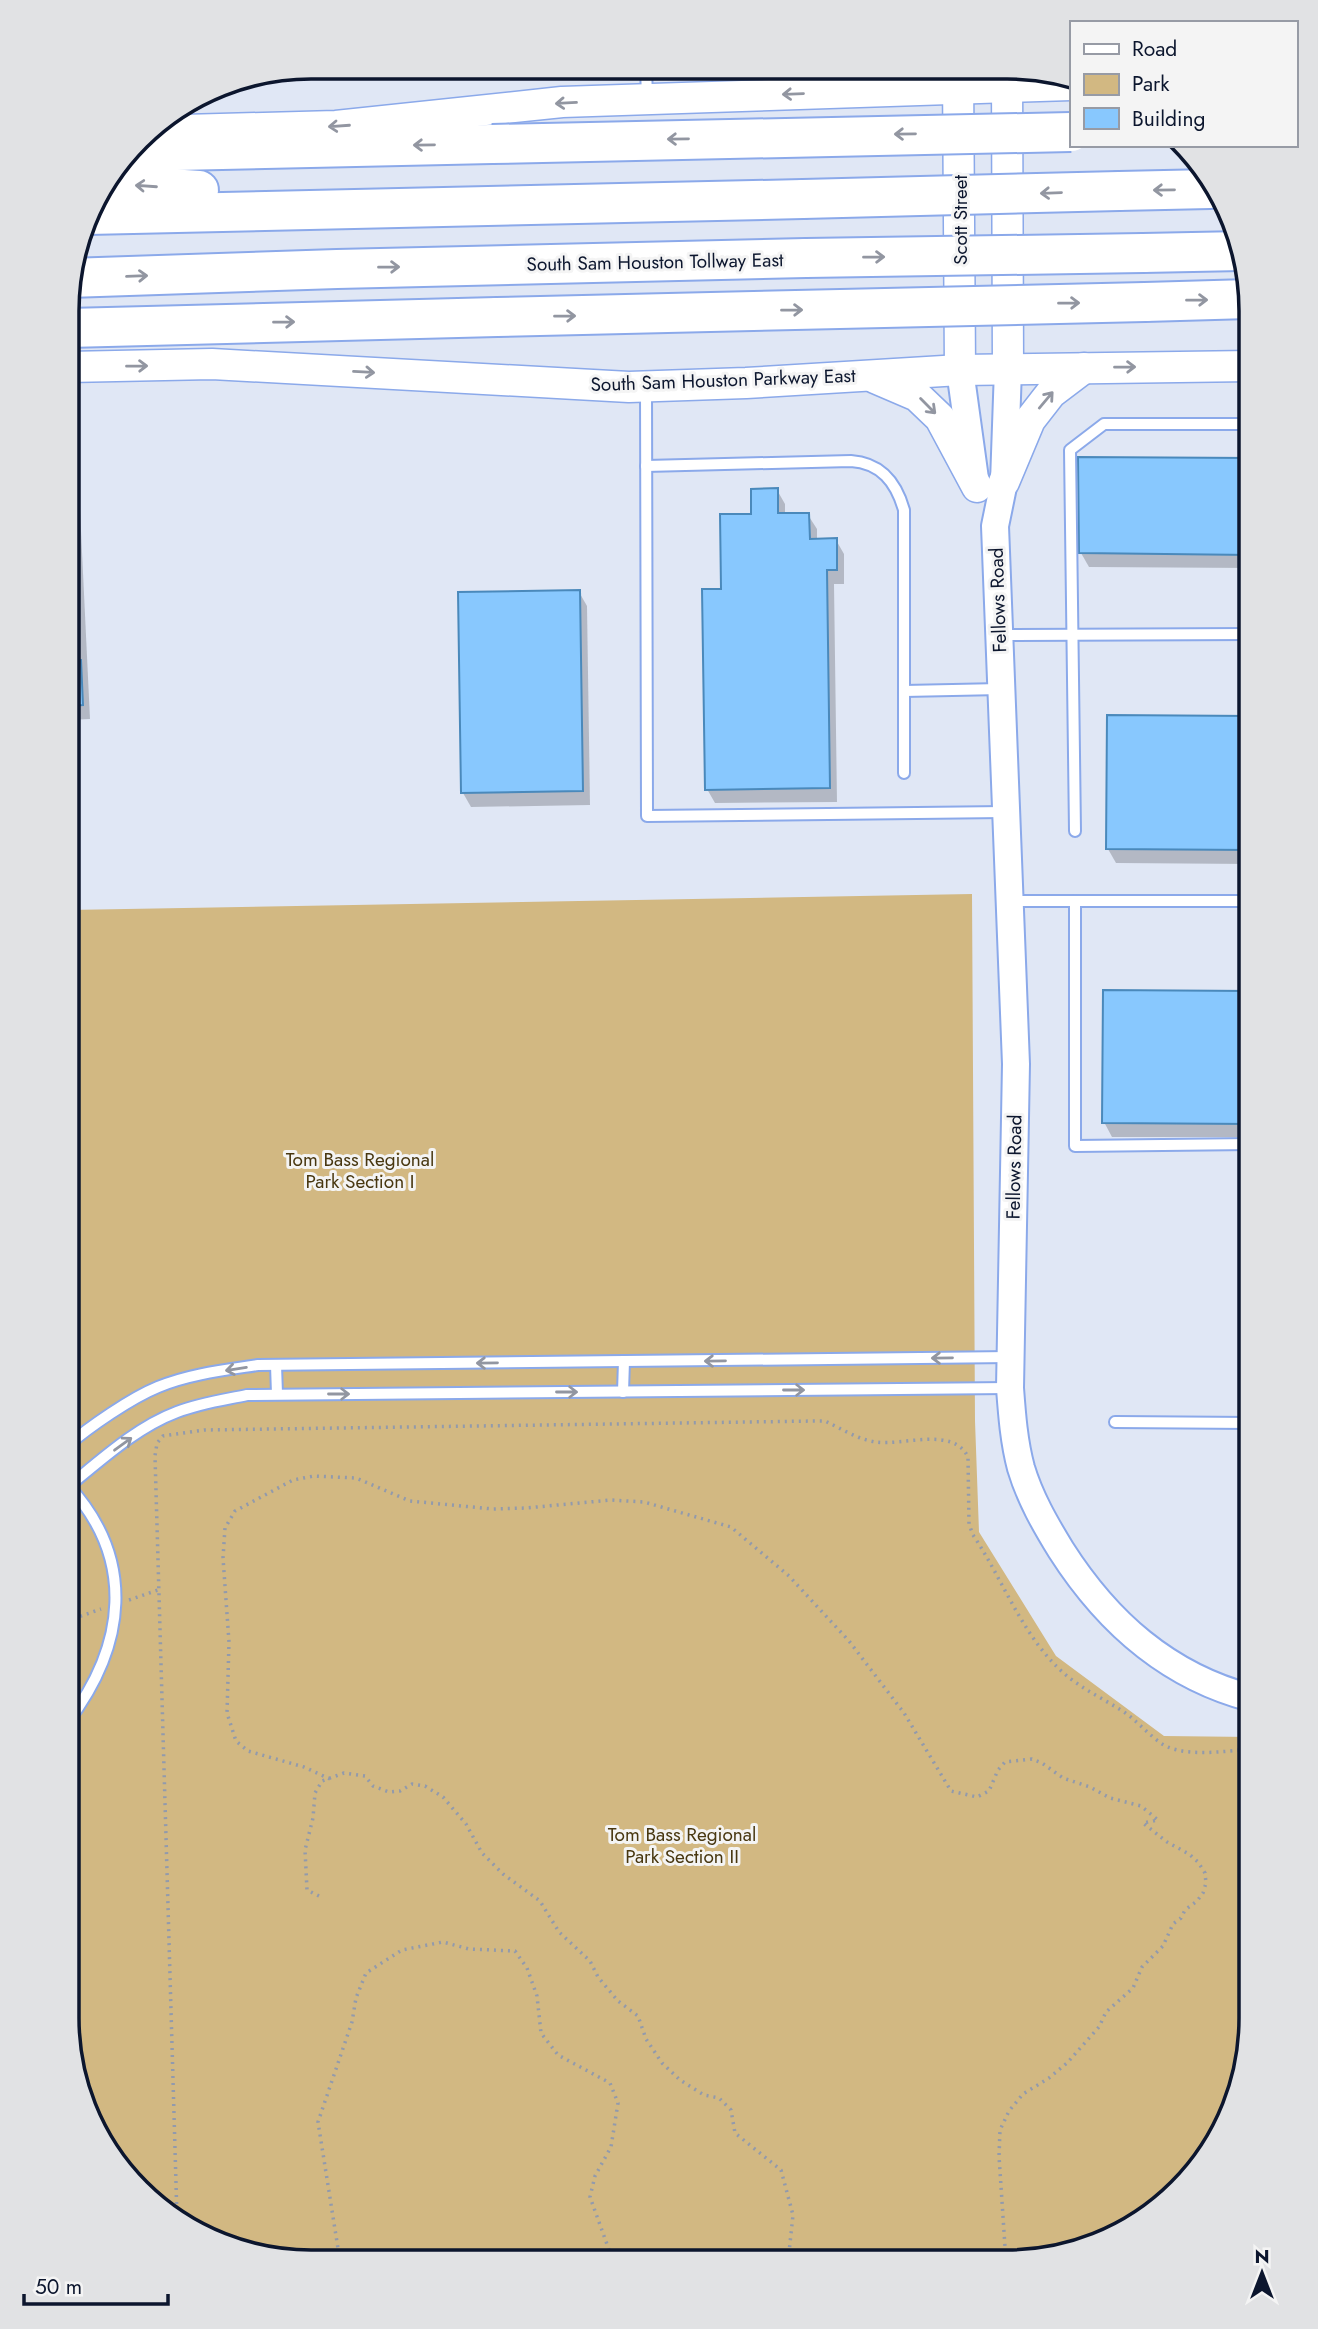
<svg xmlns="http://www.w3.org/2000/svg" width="1318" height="2329" font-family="Jost,sans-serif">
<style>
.green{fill:#d2b882}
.shadow{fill:#0003}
.building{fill:#88c8fe;stroke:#4a89bb;stroke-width:2}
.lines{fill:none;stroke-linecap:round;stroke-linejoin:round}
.service-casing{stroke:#8ba9ea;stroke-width:14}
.tertiary-casing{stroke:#8ba9ea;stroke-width:30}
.secondary-casing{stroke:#8ba9ea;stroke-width:33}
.motorway-casing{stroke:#8ba9ea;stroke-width:42}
.path{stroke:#929aac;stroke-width:3.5;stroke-dasharray:2 5;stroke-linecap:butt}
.service{stroke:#fff;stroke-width:10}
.tertiary{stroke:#fff;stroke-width:26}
.secondary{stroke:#fff;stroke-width:30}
.motorway{stroke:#fff;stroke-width:38}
.motorway-bridge-casing{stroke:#8ba9ea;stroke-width:42;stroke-linecap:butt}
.motorway-bridge{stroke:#fff;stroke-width:38}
.oneway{stroke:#9296a1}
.labels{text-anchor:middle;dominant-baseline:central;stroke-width:6;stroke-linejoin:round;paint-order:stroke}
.street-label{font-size:19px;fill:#0c162e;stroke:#f4f4f4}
.park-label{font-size:19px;fill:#483710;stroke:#f4f4f4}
.rim{fill:none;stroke:#0c162e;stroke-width:3.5}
</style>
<rect width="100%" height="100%" fill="#e0e7f5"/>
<polygon class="green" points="972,894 975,1421 979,1532 1056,1656 1164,1736 1251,1737 1251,2035 1238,2097 1201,2167 1156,2212 1086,2249 1007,2262 279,2260 162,2212 117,2167 80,2097 67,2018 68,910"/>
<g class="shadow">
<polygon points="1080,459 1251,460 1251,568 1089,567 1081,553"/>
<polygon points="777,490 785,504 785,515 808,515 817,529 817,541 836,540 844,554 844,584 834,584 837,802 715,803 707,789 722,590 753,516"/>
<polygon points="68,496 72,496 80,510 90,719 68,720"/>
<polygon points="579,592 587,606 590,805 471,807 463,793"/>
<polygon points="1108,717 1251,718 1251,864 1116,863 1108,849"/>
<polygon points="1105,992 1251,993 1251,1137 1112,1137 1104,1122"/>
<polygon points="1245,1492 1251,1492 1251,1554 1244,1542"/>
</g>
<g class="building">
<polygon points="1078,457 1251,458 1251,555 1079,553"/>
<polygon points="778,488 778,513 809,513 810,539 837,538 837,570 827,570 830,788 705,790 702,589 721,589 720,514 751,514 751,489"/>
<polygon points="580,590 583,791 461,793 458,592"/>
<polygon points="81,660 83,705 68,706 68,661"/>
<polygon points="1107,715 1251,716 1251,850 1106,849"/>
<polygon points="1103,990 1251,991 1251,1124 1102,1123"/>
</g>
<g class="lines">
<g class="service-casing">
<g id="service">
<polyline points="646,69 647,96"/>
<polyline points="646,389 647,816 1005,812"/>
<path d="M646,466L851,461C881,463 896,482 904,510V773"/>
<polyline points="999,635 1251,634"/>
<polyline points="904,691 1001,689"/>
<polyline points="1075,831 1070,450 1104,424 1251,424"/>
<polyline points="1009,901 1251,901"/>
<polyline points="1075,901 1075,1146 1251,1144"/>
<polyline points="276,1365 277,1394"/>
<polyline points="623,1392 624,1361"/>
<polyline points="1115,1422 1251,1423"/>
<path d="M67,1446C89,1427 131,1398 158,1387C189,1374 225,1370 258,1365L1011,1357"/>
<path d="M69,1486C102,1459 137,1427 177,1412C200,1403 223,1400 247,1395L1010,1388"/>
<path d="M67,1723C126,1646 137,1559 67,1484"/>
</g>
</g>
<g class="tertiary-casing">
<g id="tertiary">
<path d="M1008,369L1004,482L995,526L1016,1064L1010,1388C1012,1415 1014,1442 1021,1468C1030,1498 1045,1524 1061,1550C1107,1622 1167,1676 1251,1698"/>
<polyline points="960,370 975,479"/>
</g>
</g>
<g class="secondary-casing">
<g id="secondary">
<polyline points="958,71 960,370"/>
<polyline points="1007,71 1008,369"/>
<polyline points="147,131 336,126 562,102 1071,85"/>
<polyline points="68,367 212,364 629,387 746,383 960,370 1251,366"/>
<polyline points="875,378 917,396 940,418 977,487"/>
<polyline points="1004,482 1030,420 1051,393 1084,368"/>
</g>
</g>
<g class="motorway-casing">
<g id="motorway">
<polyline points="131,152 492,144"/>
<polyline points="106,184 199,190"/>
<polyline points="1119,191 1210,189"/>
<polyline points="88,215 803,199"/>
<polyline points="1143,253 1242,251"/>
<polyline points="69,278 337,269 806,258"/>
<polyline points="1145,302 1249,299"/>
<polyline points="68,328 497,317"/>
</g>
</g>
<g class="path">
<polyline points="129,1600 158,1590"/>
<polyline points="67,1621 101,1609"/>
<polyline points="330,1779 304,1767 248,1751 236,1741 227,1713 229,1642 223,1558 225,1528 235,1511 293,1480 314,1476 356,1478 410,1501 493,1509 526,1508 611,1500 644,1502 731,1527 789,1576 849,1641 904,1713 951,1791 977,1797 989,1791 998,1770 1005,1762 1032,1759 1042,1763 1063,1778 1090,1787 1110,1798 1141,1806 1158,1820 1143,1823 1167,1842 1189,1854 1198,1862 1205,1873 1206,1883 1203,1893 1197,1901 1185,1910 1181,1918 1173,1924 1163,1946 1142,1967 1133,1988 1106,2012 1099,2027 1067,2063 1049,2078 1023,2094 1009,2111 1000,2130 999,2156 1006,2262"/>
<polyline points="319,1896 307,1890 305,1850 313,1818 315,1793 322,1781 344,1773 365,1776 373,1786 389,1792 400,1791 412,1784 425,1786 443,1797 466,1824 482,1853 503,1874 540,1901 559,1932 590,1961 598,1977 618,2001 638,2016 646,2039 662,2063 680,2080 704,2095 719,2098 731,2110 735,2133 781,2170 793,2215 788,2262"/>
<path d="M177,2218L155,1456L157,1443L163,1436L204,1430L816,1421H825C840,1428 859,1440 876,1442C903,1446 953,1426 968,1457L969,1524L973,1535C1004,1581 1023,1639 1067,1676C1083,1689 1103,1699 1121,1710C1135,1719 1145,1731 1158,1741C1179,1759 1225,1751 1251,1749"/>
<polyline points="340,2261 318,2122 352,2022 356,1998 366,1973 402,1950 443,1942 469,1949 515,1951 527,1968 537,1996 541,2033 558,2055 610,2083 618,2103 611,2147 595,2176 590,2197 613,2261"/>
</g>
<use href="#service" class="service"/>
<use href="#tertiary" class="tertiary"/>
<use href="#secondary" class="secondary"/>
<use href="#motorway" class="motorway"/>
<g class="motorway-bridge-casing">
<g id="motorway-bridge">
<polyline points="492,144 1071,132"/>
<polyline points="803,199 1119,191"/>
<polyline points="806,258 1143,253"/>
<polyline points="497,317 1145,302"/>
</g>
</g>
<use href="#motorway-bridge" class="motorway-bridge"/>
</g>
<defs><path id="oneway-shaft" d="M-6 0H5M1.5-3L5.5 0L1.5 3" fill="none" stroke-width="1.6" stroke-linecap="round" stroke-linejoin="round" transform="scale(1.75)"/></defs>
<g class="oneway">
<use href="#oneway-shaft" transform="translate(793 94) rotate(178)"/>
<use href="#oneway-shaft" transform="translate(566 103) rotate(177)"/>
<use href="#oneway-shaft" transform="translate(339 126) rotate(176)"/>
<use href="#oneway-shaft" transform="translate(905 134) rotate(179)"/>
<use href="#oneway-shaft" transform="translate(678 139) rotate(179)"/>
<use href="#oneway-shaft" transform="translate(424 145) rotate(179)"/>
<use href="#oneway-shaft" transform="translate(146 186) rotate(-176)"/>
<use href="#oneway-shaft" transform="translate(1164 190) rotate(179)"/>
<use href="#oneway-shaft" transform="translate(1051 193) rotate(178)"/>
<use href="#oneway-shaft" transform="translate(874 257) rotate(-1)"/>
<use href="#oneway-shaft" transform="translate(389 267) rotate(-1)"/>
<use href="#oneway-shaft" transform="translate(137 276) rotate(-2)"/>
<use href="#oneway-shaft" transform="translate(1197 300) rotate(-1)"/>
<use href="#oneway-shaft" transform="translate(1069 303) rotate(-1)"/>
<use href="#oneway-shaft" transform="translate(792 310) rotate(-1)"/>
<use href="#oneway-shaft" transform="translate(565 316) rotate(-1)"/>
<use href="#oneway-shaft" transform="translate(284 322) rotate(-1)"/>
<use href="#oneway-shaft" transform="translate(137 366) rotate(-1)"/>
<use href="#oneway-shaft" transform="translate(1125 367) rotate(-1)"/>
<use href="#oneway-shaft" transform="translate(364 372) rotate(3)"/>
<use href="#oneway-shaft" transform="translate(1046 400) rotate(-50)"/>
<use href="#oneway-shaft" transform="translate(928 406) rotate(45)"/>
<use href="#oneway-shaft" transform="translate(942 1358) rotate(179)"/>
<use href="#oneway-shaft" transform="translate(715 1361) rotate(179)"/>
<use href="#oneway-shaft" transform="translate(487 1363) rotate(179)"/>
<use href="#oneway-shaft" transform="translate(236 1369) rotate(171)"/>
<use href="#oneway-shaft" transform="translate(794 1390)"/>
<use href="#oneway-shaft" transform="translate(567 1392)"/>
<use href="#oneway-shaft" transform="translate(339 1394)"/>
<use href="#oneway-shaft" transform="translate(123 1444) rotate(-36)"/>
</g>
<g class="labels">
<g class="street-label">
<text transform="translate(960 220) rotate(-90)">Scott Street</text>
<text transform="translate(655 262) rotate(-1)">South Sam Houston Tollway East</text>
<text transform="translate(723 380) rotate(-2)">South Sam Houston Parkway East</text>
<text transform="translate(998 600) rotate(-92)">Fellows Road</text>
<text transform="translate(1014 1167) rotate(-89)">Fellows Road</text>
</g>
<g class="park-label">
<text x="360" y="1159">Tom Bass Regional<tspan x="360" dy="22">Park Section I</tspan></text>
<text x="682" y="1834">Tom Bass Regional<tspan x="682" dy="22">Park Section II</tspan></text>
</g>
</g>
<path d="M0 0H1318V2329H0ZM311 79H1007A232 232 0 0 1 1239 311V2018A232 232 0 0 1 1007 2250H311A232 232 0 0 1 79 2018V311A232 232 0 0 1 311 79Z" fill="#e1e2e4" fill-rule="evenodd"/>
<path class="rim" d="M311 79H1007A232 232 0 0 1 1239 311V2018A232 232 0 0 1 1007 2250H311A232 232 0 0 1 79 2018V311A232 232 0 0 1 311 79Z"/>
<rect x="1070" y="21" width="228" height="126" fill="#f4f4f4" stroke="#979ba5" stroke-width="2"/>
<rect x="1084" y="44" width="35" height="10" fill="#ffffff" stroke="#979ba5" stroke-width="2"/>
<text x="1132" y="56" font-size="21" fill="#0c162e">Road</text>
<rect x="1084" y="74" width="35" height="21" fill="#d2b882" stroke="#979ba5" stroke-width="2"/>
<text x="1132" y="91" font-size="21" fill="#0c162e">Park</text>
<rect x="1084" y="108" width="35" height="21" fill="#88c8fe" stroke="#979ba5" stroke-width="2"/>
<text x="1132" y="126" font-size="21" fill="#0c162e">Building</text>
<g transform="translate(1262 2273)" stroke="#f4f4f4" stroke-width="5" paint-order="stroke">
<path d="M0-5L12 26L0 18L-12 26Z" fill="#0c162e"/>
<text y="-10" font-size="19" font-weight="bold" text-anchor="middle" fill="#0c162e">N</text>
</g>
<path d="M24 2294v10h144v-10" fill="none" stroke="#0c162e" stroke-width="3.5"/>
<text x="35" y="2294" font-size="21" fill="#0c162e" stroke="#f4f4f4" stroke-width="5" paint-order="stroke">50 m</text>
</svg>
